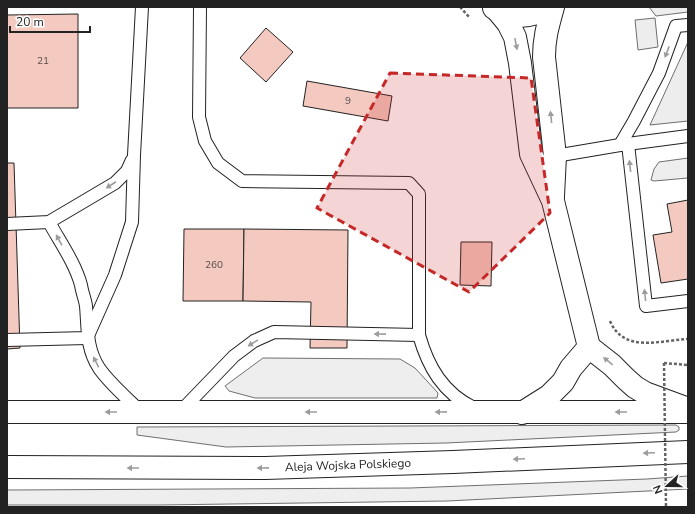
<svg xmlns="http://www.w3.org/2000/svg" width="695" height="514" font-family="'Nunito Sans',sans-serif">
<style>
.green{fill:#eee;stroke:#6f6f6f}
.parking{fill:#ededed;stroke:#6f6f6f}
.building{fill:#f3c9c0;stroke:#222}
.lines{fill:none;stroke-linecap:round;stroke-linejoin:round}
.service-casing{stroke:#222;stroke-width:14}
.minor-casing{stroke:#222;stroke-width:24}
.primary-casing{stroke:#222;stroke-width:24}
.path{stroke:#646464;stroke-width:2.5;stroke-dasharray:3 2;stroke-linecap:butt}
.service{stroke:#fff;stroke-width:12}
.minor{stroke:#fff;stroke-width:22}
.primary{stroke:#fff;stroke-width:22}
.path-bridge{stroke:#646464;stroke-width:2.5;stroke-dasharray:3 2;stroke-linecap:butt}
.oneway{fill:#9c9c9c}
.marked{fill:#c62828;fill-opacity:0.2;stroke:#c62828;stroke-width:3;stroke-dasharray:8 5;stroke-linejoin:round}
.labels{text-anchor:middle;dominant-baseline:central;stroke-width:3;stroke-linejoin:round;paint-order:stroke}
.number-label{font-size:10px;fill:#564c4a}
.street-label{font-size:12px;fill:#222;stroke:#fff}
</style>
<rect width="100%" height="100%" fill="#fff"/>
<g class="green">
<polygon points="688,158 688,178 654,181 651,180 654,169 659,162"/>
<polygon points="263,358 400,359 415,368 438,393 437,398 255,398 229,391 225,386"/>
<polygon points="676,425 679,427 679,430 676,432 446,443 226,447 137,435 137,427"/>
<polygon points="688,476 688,489 447,501 159,505 7,505 7,490 410,488 647,479"/>
</g>
<g class="parking">
<polygon points="649,7 688,7 688,12 656,16"/>
<polygon points="655,18 658,47 638,50 635,20"/>
<polygon points="688,42 688,121 650,125"/>
</g>
<g class="building">
<polygon points="78,14 78,108 7,108 7,15"/>
<polygon points="266,28 293,52 266,82 240,58"/>
<polygon points="307,81 392,96 388,121 303,106"/>
<polygon points="7,163 14,163 20,348 7,349"/>
<polygon points="688,200 688,279 661,283 653,235 672,232 667,204"/>
<polygon points="184,229 244,229 243,301 183,301"/>
<polygon points="244,229 348,230 347,348 310,348 311,302 243,301"/>
<polygon points="461,242 492,242 491,286 460,285"/>
</g>
<g class="lines">
<g class="service-casing">
<g id="service">
<path d="M200,7L199,117L205,141L218,163L242,181L409,183L419,194V335C428,367 443,393 474,408"/>
<polyline points="628,144 646,306 688,301"/>
<polyline points="620,145 634,121 659,73 676,26 688,25"/>
<polyline points="555,156 620,145 688,136"/>
<path d="M49,222C60,242 75,263 81,285C82,292 85,299 86,306C88,328 86,348 99,368C110,384 127,398 141,412"/>
<polyline points="7,224 49,222 115,183 127,171 132,160"/>
<polyline points="7,340 87,338 115,275 132,222 134,155 142,7"/>
<polyline points="180,412 234,356 254,341 274,332 419,335"/>
</g>
</g>
<g class="minor-casing">
<g id="minor">
<path d="M494,8C511,20 533,17 550,7"/>
<polyline points="498,11 508,23 515,37 520,63 531,154 553,201 589,347 612,365 626,379 635,387 645,393 683,407"/>
<path d="M553,196L555,156L544,57C544,38 548,25 553,7"/>
<polyline points="7,412 688,412"/>
<polyline points="522,413 549,396 563,382 571,368 589,347"/>
</g>
</g>
<g class="primary-casing">
<polyline id="primary" points="7,467 265,468 453,462 688,452"/>
</g>
<g class="path">
<polyline points="460,7 470,18"/>
<path d="M610,321C624,354 661,340 688,339"/>
<polyline points="664,363 688,365"/>
</g>
<use href="#service" class="service"/>
<use href="#minor" class="minor"/>
<use href="#primary" class="primary"/>
<polyline class="path-bridge" points="664,363 666,507"/>
</g>
<defs><path id="oneway-solid" d="M-6-.8H1V-3.2L6.5 0L1 3.2V.8H-6Z"/></defs>
<g class="oneway">
<use href="#oneway-solid" transform="translate(516 44) rotate(79)"/>
<use href="#oneway-solid" transform="translate(667 52) rotate(111)"/>
<use href="#oneway-solid" transform="translate(551 117) rotate(-96)"/>
<use href="#oneway-solid" transform="translate(630 166) rotate(-96)"/>
<use href="#oneway-solid" transform="translate(111 185) rotate(147)"/>
<use href="#oneway-solid" transform="translate(59 240) rotate(-119)"/>
<use href="#oneway-solid" transform="translate(645 295) rotate(-96)"/>
<use href="#oneway-solid" transform="translate(380 334) rotate(-179)"/>
<use href="#oneway-solid" transform="translate(253 343) rotate(148)"/>
<use href="#oneway-solid" transform="translate(608 361) rotate(-141)"/>
<use href="#oneway-solid" transform="translate(96 362) rotate(-117)"/>
<use href="#oneway-solid" transform="translate(111 412) rotate(-180)"/>
<use href="#oneway-solid" transform="translate(311 412) rotate(-180)"/>
<use href="#oneway-solid" transform="translate(441 412) rotate(179)"/>
<use href="#oneway-solid" transform="translate(621 412) rotate(180)"/>
<use href="#oneway-solid" transform="translate(649 453) rotate(177)"/>
<use href="#oneway-solid" transform="translate(519 459) rotate(177)"/>
<use href="#oneway-solid" transform="translate(133 468) rotate(-180)"/>
<use href="#oneway-solid" transform="translate(263 468) rotate(179)"/>
</g>
<path class="marked" d="M390,73L531,78L550,213L469,292L317,208Z"/>
<g class="labels">
<g class="number-label">
<text x="43" y="61">21</text>
<text x="348" y="101">9</text>
<text x="214" y="265">260</text>
</g>
<g class="street-label">
<text transform="translate(348 465) rotate(-2)">Aleja Wojska Polskiego</text>
</g>
</g>
<rect width="695" height="514" fill="none" stroke="#222222" stroke-width="16"/>
<g transform="translate(667 486) rotate(249)" stroke="#ffffff" stroke-width="3" paint-order="stroke">
<path d="M0-3L7 15L0 10L-7 15Z" fill="#222222"/>
<text y="-6" font-size="11" font-weight="bold" text-anchor="middle" fill="#222222">N</text>
</g>
<path d="M10 26v6h80v-6" fill="none" stroke="#222222" stroke-width="2"/>
<text x="16" y="26" font-size="12" fill="#222222" stroke="#ffffff" stroke-width="3" paint-order="stroke">20 m</text>
</svg>
